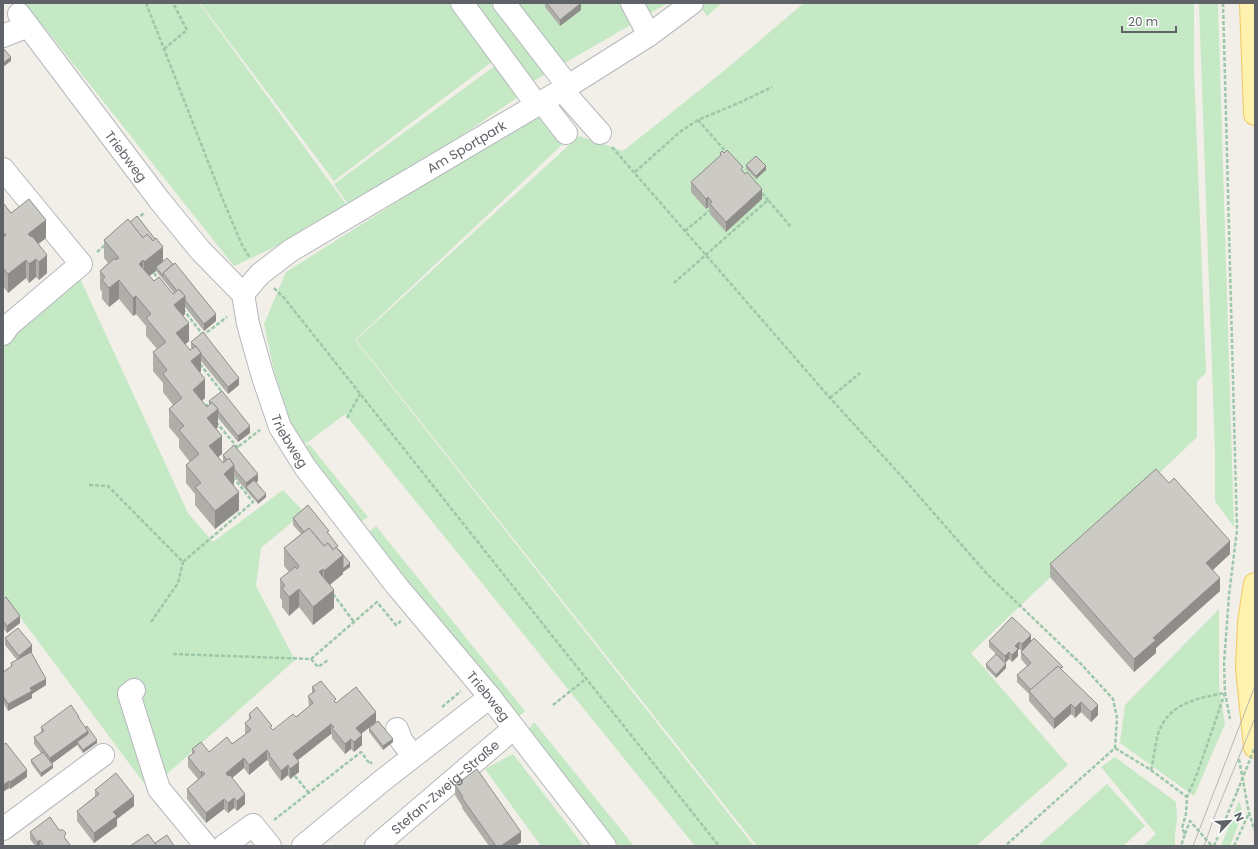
<svg xmlns="http://www.w3.org/2000/svg" width="1258" height="849" font-family="Poppins,sans-serif">
<style>
.green{fill:#c5e8c5}
.lines{fill:none;stroke-linecap:round;stroke-linejoin:round}
.minor-casing{stroke:#b5b8bc;stroke-width:24}
.major-casing{stroke:#f2c960;stroke-width:24}
.path{stroke:#9cc7a9;stroke-width:2.5;stroke-dasharray:4 2;stroke-linecap:butt}
.minor{stroke:#fff;stroke-width:22}
.major{stroke:#fff2af;stroke-width:22}
.tram{stroke:#b6b7b8;stroke-width:1}
.path-bridge{stroke:#9cc7a9;stroke-width:2.5;stroke-dasharray:4 2;stroke-linecap:butt}
.wall{fill:#afaea9;fill-rule:evenodd}
.shaded-wall{fill:#8f8d8a}
.building{fill:#cccac5;stroke:#8f8d8a}
.labels{text-anchor:middle;dominant-baseline:central;stroke-width:3.5;stroke-linejoin:round;paint-order:stroke}
.street-label{font-size:13px;fill:#5f6368;stroke:#fff}
</style>
<rect width="100%" height="100%" fill="#f1efe8"/>
<g class="green">
<polygon points="25,3 199,3 351,211 234,266"/>
<polygon points="200,3 449,3 493,61 334,181"/>
<polygon points="470,3 619,3 634,23 530,83"/>
<polygon points="640,3 668,3 647,15"/>
<polygon points="698,3 722,3 707,16"/>
<polygon points="804,3 1194,3 1194,70 1206,373 1197,381 1197,437 971,653 1068,765 976,846 757,846 356,340 579,136 623,151 725,70"/>
<polygon points="1199,3 1218,3 1234,527 1215,501 1215,451"/>
<polygon points="496,65 518,97 352,210 334,184"/>
<polygon points="541,111 566,141 355,340 754,846 695,846 345,414 304,445 290,421 274,371 264,324 286,272"/>
<polygon points="77,272 188,513 213,542 283,490 304,512 261,548 256,586 295,660 149,790 3,594 3,343"/>
<polygon points="309,444 368,517 357,524 300,450"/>
<polygon points="376,526 525,711 517,718 366,534"/>
<polygon points="1219,609 1219,687 1225,724 1194,796 1120,743 1125,705"/>
<polygon points="534,722 634,846 619,846 529,729"/>
<polygon points="513,754 584,846 541,846 485,769"/>
<polygon points="1115,757 1176,802 1177,819 1175,834 1175,846 1143,846 1156,834 1101,767"/>
<polygon points="1107,784 1145,826 1123,846 1038,846"/>
<polygon points="1239,801 1243,813 1230,846 1221,846"/>
</g>
<g class="lines">
<g class="minor-casing">
<g id="minor">
<polyline points="462,3 537,105"/>
<polyline points="504,3 568,86"/>
<polyline points="632,3 649,35"/>
<path id="s1" d="M19,14L160,201L200,250L243,294L248,324L263,377L280,427L305,467L396,585L490,697L605,846"/>
<polyline points="3,36 28,26"/>
<polyline points="562,90 600,133"/>
<polyline points="542,102 566,133"/>
<polyline points="3,169 81,264 9,325 3,334"/>
<path id="s2" d="M243,294L260,274L290,251L562,90L649,35L692,3"/>
<polyline points="134,690 129,694 159,789 206,846"/>
<polyline points="397,729 401,740 413,756"/>
<polyline points="3,829 103,755"/>
<polyline points="224,846 253,825 270,846"/>
<polyline points="303,846 383,780 490,697"/>
<path id="s3" d="M376,846L514,728"/>
</g>
</g>
<g class="major-casing">
<g id="major">
<polyline points="1251,3 1255,114"/>
<polyline points="1255,584 1249,622 1247,668 1255,747"/>
</g>
</g>
<g class="path">
<polyline points="146,3 223,200 242,245 250,258"/>
<polyline points="1223,3 1237,530 1229,595 1224,664 1225,693 1230,719"/>
<polyline points="164,49 187,30 173,3"/>
<polyline points="698,120 727,153"/>
<polyline points="612,147 830,398 904,479 988,575 1082,665 1113,699 1117,718 1115,748 1005,846"/>
<polyline points="635,172 681,131 698,120 741,102 772,87"/>
<polyline points="762,193 768,200"/>
<polyline points="136,220 144,213"/>
<polyline points="685,231 710,210"/>
<polyline points="97,252 105,245"/>
<polyline points="154,273 159,280"/>
<polyline points="674,283 768,200 791,227"/>
<polyline points="274,288 285,299 719,846"/>
<polyline points="183,309 203,335"/>
<polyline points="202,336 227,317"/>
<polyline points="200,364 222,392 220,393"/>
<polyline points="830,398 860,373"/>
<polyline points="205,407 212,400"/>
<polyline points="347,418 360,394"/>
<polyline points="216,422 238,448"/>
<polyline points="234,450 260,430"/>
<polyline points="89,485 108,486 183,562 253,502 233,477"/>
<polyline points="333,594 354,622"/>
<polyline points="151,622 178,583 183,562"/>
<polyline points="173,654 311,659 377,602 396,625 401,621"/>
<polyline points="311,659 318,667 328,660"/>
<polyline points="553,705 587,678"/>
<polyline points="442,707 461,691"/>
<path d="M1115,748L1151,770C1154,758 1155,746 1158,734C1168,703 1198,698 1225,693L1197,774L1187,797L1186,814L1182,828L1185,834L1181,846"/>
<polyline points="1239,759 1249,813 1255,831"/>
<polyline points="1151,770 1187,797"/>
<polyline points="295,776 309,793"/>
<polyline points="274,820 361,752 370,764 372,762"/>
<polyline points="1185,834 1190,821 1212,846"/>
<polyline points="1214,846 1237,792"/>
<polyline points="1234,846 1249,813"/>
</g>
<use href="#minor" class="minor"/>
<use href="#major" class="major"/>
<g class="tram">
<polyline points="1193,846 1255,686"/>
<polyline points="1204,846 1215,815 1255,718"/>
</g>
<polyline class="path-bridge" points="1237,792 1255,747"/>
</g>
<g class="wall">
<polygon points="545,3 581,3 581,10 560,26 545,7"/>
<polygon points="720,153 743,171 762,199 726,232 710,214 710,210 708,207 706,209 691,192 691,182 720,156"/>
<polygon points="746,165 766,170 756,179 746,169"/>
<polygon points="3,203 11,213 46,238 38,244 47,273 39,280 36,277 29,283 26,278 8,293 3,286"/>
<path d="M104,240L163,261L216,321L204,331L185,307V314L183,316L189,341L185,344L190,350L192,349L191,348V342L239,385L228,394L201,361V371L200,372L205,398L202,401L207,407L209,405V401L250,433L238,442L218,418V427L216,429L222,454L218,457L223,463V455L258,481L256,482L266,497L258,504L234,476V484L233,485L239,510L215,529L195,505V494L186,483V465L190,462L179,448V439L169,427V409L173,405L163,392V383L153,371V352L157,349L146,336V326L136,314L133,316L119,299L109,307L102,299V292L100,289V271L108,263L104,258ZM156,271L174,293L173,294L154,281L149,276Z"/>
<polygon points="293,518 329,535 350,567 343,572 343,574 330,585 334,608 313,625 299,607 289,616 282,607 282,600 280,598 280,579 289,572 284,566 284,548 301,534 293,525"/>
<polygon points="1230,554 1213,570 1220,591 1156,648 1156,653 1134,672 1050,577 1050,564"/>
<polygon points="3,599 20,623 7,633 3,628"/>
<polygon points="5,638 32,652 31,653 46,685 32,694 32,698 8,711 3,702 3,672 11,667 11,663 17,660 5,645"/>
<polygon points="989,641 1031,642 1063,671 1098,715 1091,722 1081,712 1075,718 1071,714 1054,729 1029,701 1029,694 1017,682 1017,675 1027,666 1021,659 1021,652 1022,651 1019,649 1018,650 1018,656 1012,662 1009,659 1005,663 1006,668 996,678 986,668 986,664 996,654 989,647"/>
<polygon points="312,687 336,703 376,722 361,734 362,745 354,752 351,749 345,754 332,738 332,735 331,734 297,760 299,772 290,779 288,775 281,781 269,765 269,762 267,760 249,775 244,768 232,778 245,804 237,811 234,808 228,813 224,809 206,823 187,799 187,789 198,779 188,767 188,757 192,754 192,749 209,752 232,744 246,734 245,733 245,723 249,720 249,714 273,730 296,717 309,707 308,696 312,693"/>
<polygon points="79,719 97,743 83,753 77,745 51,764 53,768 41,777 31,763 31,760 41,753 34,744 34,737 41,732 41,727"/>
<polygon points="369,728 393,742 383,750 369,732"/>
<polygon points="3,745 27,777 10,789 9,788"/>
<polygon points="455,785 521,842 515,846 489,846 462,808 462,806 455,795"/>
<polygon points="95,790 134,806 117,819 117,826 94,843 77,821 77,811 95,796"/>
<polygon points="30,832 66,839 71,846 35,846 30,839"/>
</g>
<g class="shaded-wall">
<polygon points="581,3 581,10 560,26 560,20"/>
<polygon points="11,57 11,61 3,67 3,63"/>
<polygon points="766,166 766,170 756,179 756,176"/>
<polygon points="762,189 762,199 726,232 726,222"/>
<polygon points="708,197 708,207 706,209 706,199"/>
<polygon points="46,220 46,238 28,252 28,234"/>
<polygon points="163,247 163,265 156,267 156,271 144,280 144,262"/>
<polygon points="47,255 47,273 39,280 39,262"/>
<polygon points="36,259 36,277 29,283 29,264"/>
<polygon points="26,260 26,278 8,293 8,274"/>
<polygon points="143,260 143,279 139,264"/>
<polygon points="119,280 119,299 109,307 109,288"/>
<polygon points="136,296 136,314 133,316 133,298"/>
<polygon points="185,296 185,314 174,323 174,305"/>
<polygon points="216,314 216,321 204,331 204,324"/>
<polygon points="189,323 189,341 176,352 176,333"/>
<polygon points="201,353 201,371 191,380 191,361"/>
<polygon points="239,378 239,385 228,394 228,387"/>
<polygon points="205,379 205,398 193,408 193,390"/>
<polygon points="218,409 218,427 207,436 207,418"/>
<polygon points="250,426 250,433 238,442 238,436"/>
<polygon points="222,436 222,454 209,464 209,446"/>
<polygon points="234,465 234,484 224,492 224,474"/>
<polygon points="258,474 258,481 248,489 246,487 246,483"/>
<polygon points="239,492 239,510 215,529 215,511"/>
<polygon points="266,494 266,497 258,504 258,501"/>
<polygon points="1230,541 1230,554 1206,576 1206,563"/>
<polygon points="343,555 350,563 350,567 343,572 343,574 324,589 324,571"/>
<polygon points="323,569 323,587 319,572"/>
<polygon points="1220,578 1220,591 1156,648 1156,653 1134,672 1134,659 1153,638"/>
<polygon points="299,589 299,607 289,616 289,597"/>
<polygon points="334,590 334,608 313,625 313,607"/>
<polygon points="20,616 20,623 7,633 7,626"/>
<polygon points="1031,635 1031,642 1022,651 1022,644"/>
<polygon points="1019,642 1019,649 1018,650 1018,656 1012,662 1012,655 1015,646"/>
<polygon points="32,645 32,652 19,662 19,656"/>
<polygon points="1009,652 1009,659 1005,663 1005,656"/>
<polygon points="1006,664 1006,668 996,678 996,675"/>
<polygon points="46,679 46,685 32,694 32,698 8,711 8,704 30,688"/>
<polygon points="1081,702 1081,712 1075,718 1075,708"/>
<polygon points="1071,704 1071,714 1054,729 1054,719"/>
<polygon points="1098,705 1098,715 1091,722 1091,712"/>
<polygon points="376,712 376,722 356,738 356,728"/>
<polygon points="331,724 331,734 293,764 293,754"/>
<polygon points="88,731 88,738 77,742 77,745 50,765 50,758"/>
<polygon points="362,735 362,745 354,752 354,742"/>
<polygon points="351,739 351,749 345,754 345,744"/>
<polygon points="393,739 393,742 383,750 383,746"/>
<polygon points="97,740 97,743 83,753 83,750"/>
<polygon points="267,750 267,760 249,775 249,765"/>
<polygon points="244,758 244,768 226,783 226,773"/>
<polygon points="299,762 299,772 290,779 290,769"/>
<polygon points="53,765 53,768 41,777 41,773"/>
<polygon points="288,765 288,775 281,781 281,771"/>
<polygon points="27,770 27,777 10,789 10,782"/>
<polygon points="202,771 202,781 201,782 201,773"/>
<polygon points="9,781 9,788 3,792 3,785"/>
<polygon points="245,794 245,804 237,811 237,801"/>
<polygon points="134,796 134,806 117,819 117,826 94,843 94,833 113,812"/>
<polygon points="234,798 234,808 228,813 228,803"/>
<polygon points="224,799 224,809 206,823 206,813"/>
<polygon points="521,832 521,842 515,846 501,846"/>
<polygon points="40,840 40,846 37,846 37,842"/>
</g>
<g class="building">
<polygon points="547,3 581,3 560,20"/>
<polygon points="3,48 11,57 3,63"/>
<polygon points="727,150 743,167 741,169 745,174 747,172 762,189 726,222 710,204 712,202 708,197 706,199 691,182 721,155 720,153 722,151 724,153"/>
<polygon points="756,156 766,166 756,176 746,165"/>
<polygon points="29,199 46,220 28,234 31,237 32,236 47,255 39,262 36,259 29,264 26,260 8,274 3,268 3,238 6,235 4,233 3,234 3,203 11,213"/>
<polygon points="137,216 155,239 153,241 147,234 143,238 130,222"/>
<polygon points="128,219 143,238 147,234 153,241 156,238 163,247 144,262 143,260 139,264 154,281 159,277 173,294 179,289 185,296 174,305 189,323 176,333 190,350 196,346 201,353 191,361 205,379 193,390 207,407 212,402 218,409 207,418 222,436 209,446 223,463 229,458 234,465 224,474 239,492 215,511 195,487 201,483 186,465 199,454 179,430 184,426 169,409 182,398 163,374 167,370 153,352 166,342 146,318 151,314 136,296 133,298 119,280 109,288 102,280 105,277 100,271 115,258 116,260 119,258 104,240"/>
<polygon points="167,258 173,264 163,273 163,276 156,267"/>
<polygon points="175,263 216,314 204,324 185,300 185,296 179,289 177,291 163,273"/>
<polygon points="203,332 239,378 228,387 201,354 201,353 196,346 195,346 191,342"/>
<polygon points="222,391 250,426 238,436 218,411 218,409 212,402 211,403 209,401"/>
<polygon points="234,445 258,474 246,483 234,469 234,465 229,458 227,460 223,455"/>
<polygon points="1156,469 1169,483 1174,478 1230,541 1206,563 1220,578 1153,638 1156,640 1134,659 1050,564"/>
<polygon points="254,480 266,494 258,501 246,487"/>
<polygon points="308,505 329,531 327,532 338,546 333,550 328,543 324,546 309,528 304,532 293,518"/>
<polygon points="309,528 324,546 328,543 333,550 336,547 343,555 324,571 323,569 319,572 334,590 313,607 299,589 289,597 282,588 285,586 280,579 295,567 297,569 299,566 284,548"/>
<polygon points="338,549 350,563 343,569 343,555"/>
<polygon points="6,597 20,616 7,626 3,621 3,599"/>
<polygon points="1012,617 1031,635 1022,644 1019,642 1015,646 1018,649 1012,655 1009,652 1005,656 989,641"/>
<polygon points="18,628 32,645 19,656 5,638"/>
<polygon points="1034,638 1063,667 1060,668 1058,666 1031,690 1017,675 1031,663 1021,652"/>
<polygon points="31,652 46,679 30,688 32,691 8,704 3,696 3,672 12,666 11,663"/>
<polygon points="996,654 1006,664 996,675 986,664"/>
<polygon points="1058,666 1098,705 1091,712 1081,702 1075,708 1071,704 1054,719 1029,691"/>
<polygon points="321,681 336,699 334,701 336,703 356,687 376,712 356,728 362,735 354,742 351,739 345,744 332,728 334,727 331,724 293,754 299,762 290,769 288,765 281,771 269,755 270,754 267,750 249,765 244,758 226,773 228,776 230,775 245,794 237,801 234,798 228,803 224,799 206,813 187,789 205,774 202,771 201,773 188,757 195,752 192,749 201,742 209,752 227,737 232,744 251,730 245,723 251,718 249,714 257,707 272,726 270,727 273,730 293,714 296,717 313,703 308,696 315,691 312,687"/>
<polygon points="71,705 79,717 78,717 88,731 50,758 34,737 44,731 41,727"/>
<polygon points="378,721 393,739 383,746 369,728"/>
<polygon points="87,726 97,740 83,750 77,742 88,734 88,731 86,728"/>
<polygon points="6,743 27,770 10,782 9,781 3,785 3,745"/>
<polygon points="43,752 53,765 41,773 31,760"/>
<polygon points="477,769 521,832 501,846 496,846 462,798 463,797 455,785"/>
<polygon points="116,773 134,796 113,812 117,816 94,833 77,811 99,794 95,790"/>
<polygon points="50,817 59,830 63,830 66,833 64,837 71,846 44,846 40,840 37,842 30,832"/>
<polygon points="148,834 157,846 130,846"/>
<polygon points="167,835 174,846 157,846 155,843"/>
</g>
<g class="labels">
<g class="street-label">
<text stroke="none"><textPath href="#s2" startOffset="269">Am Sportpark</textPath></text>
<text stroke="none"><textPath href="#s1" startOffset="178">Triebweg</textPath></text>
<text stroke="none"><textPath href="#s1" startOffset="514">Triebweg</textPath></text>
<text stroke="none"><textPath href="#s1" startOffset="838">Triebweg</textPath></text>
<text stroke="none"><textPath href="#s3" startOffset="91">Stefan-Zweig-Straße</textPath></text>
</g>
</g>
<rect width="1258" height="849" fill="none" stroke="#5f6368" stroke-width="8"/>
<g transform="translate(1230 821) rotate(65)" stroke="#ffffff" stroke-width="3" paint-order="stroke">
<path d="M0-3L7 15L0 10L-7 15Z" fill="#5f6368"/>
<text y="-6" font-size="11" font-weight="bold" text-anchor="middle" fill="#5f6368">N</text>
</g>
<path d="M1122 26v6h54v-6" fill="none" stroke="#5f6368" stroke-width="2"/>
<text x="1128" y="26" font-size="12" fill="#5f6368" stroke="#ffffff" stroke-width="3" paint-order="stroke">20 m</text>
</svg>
